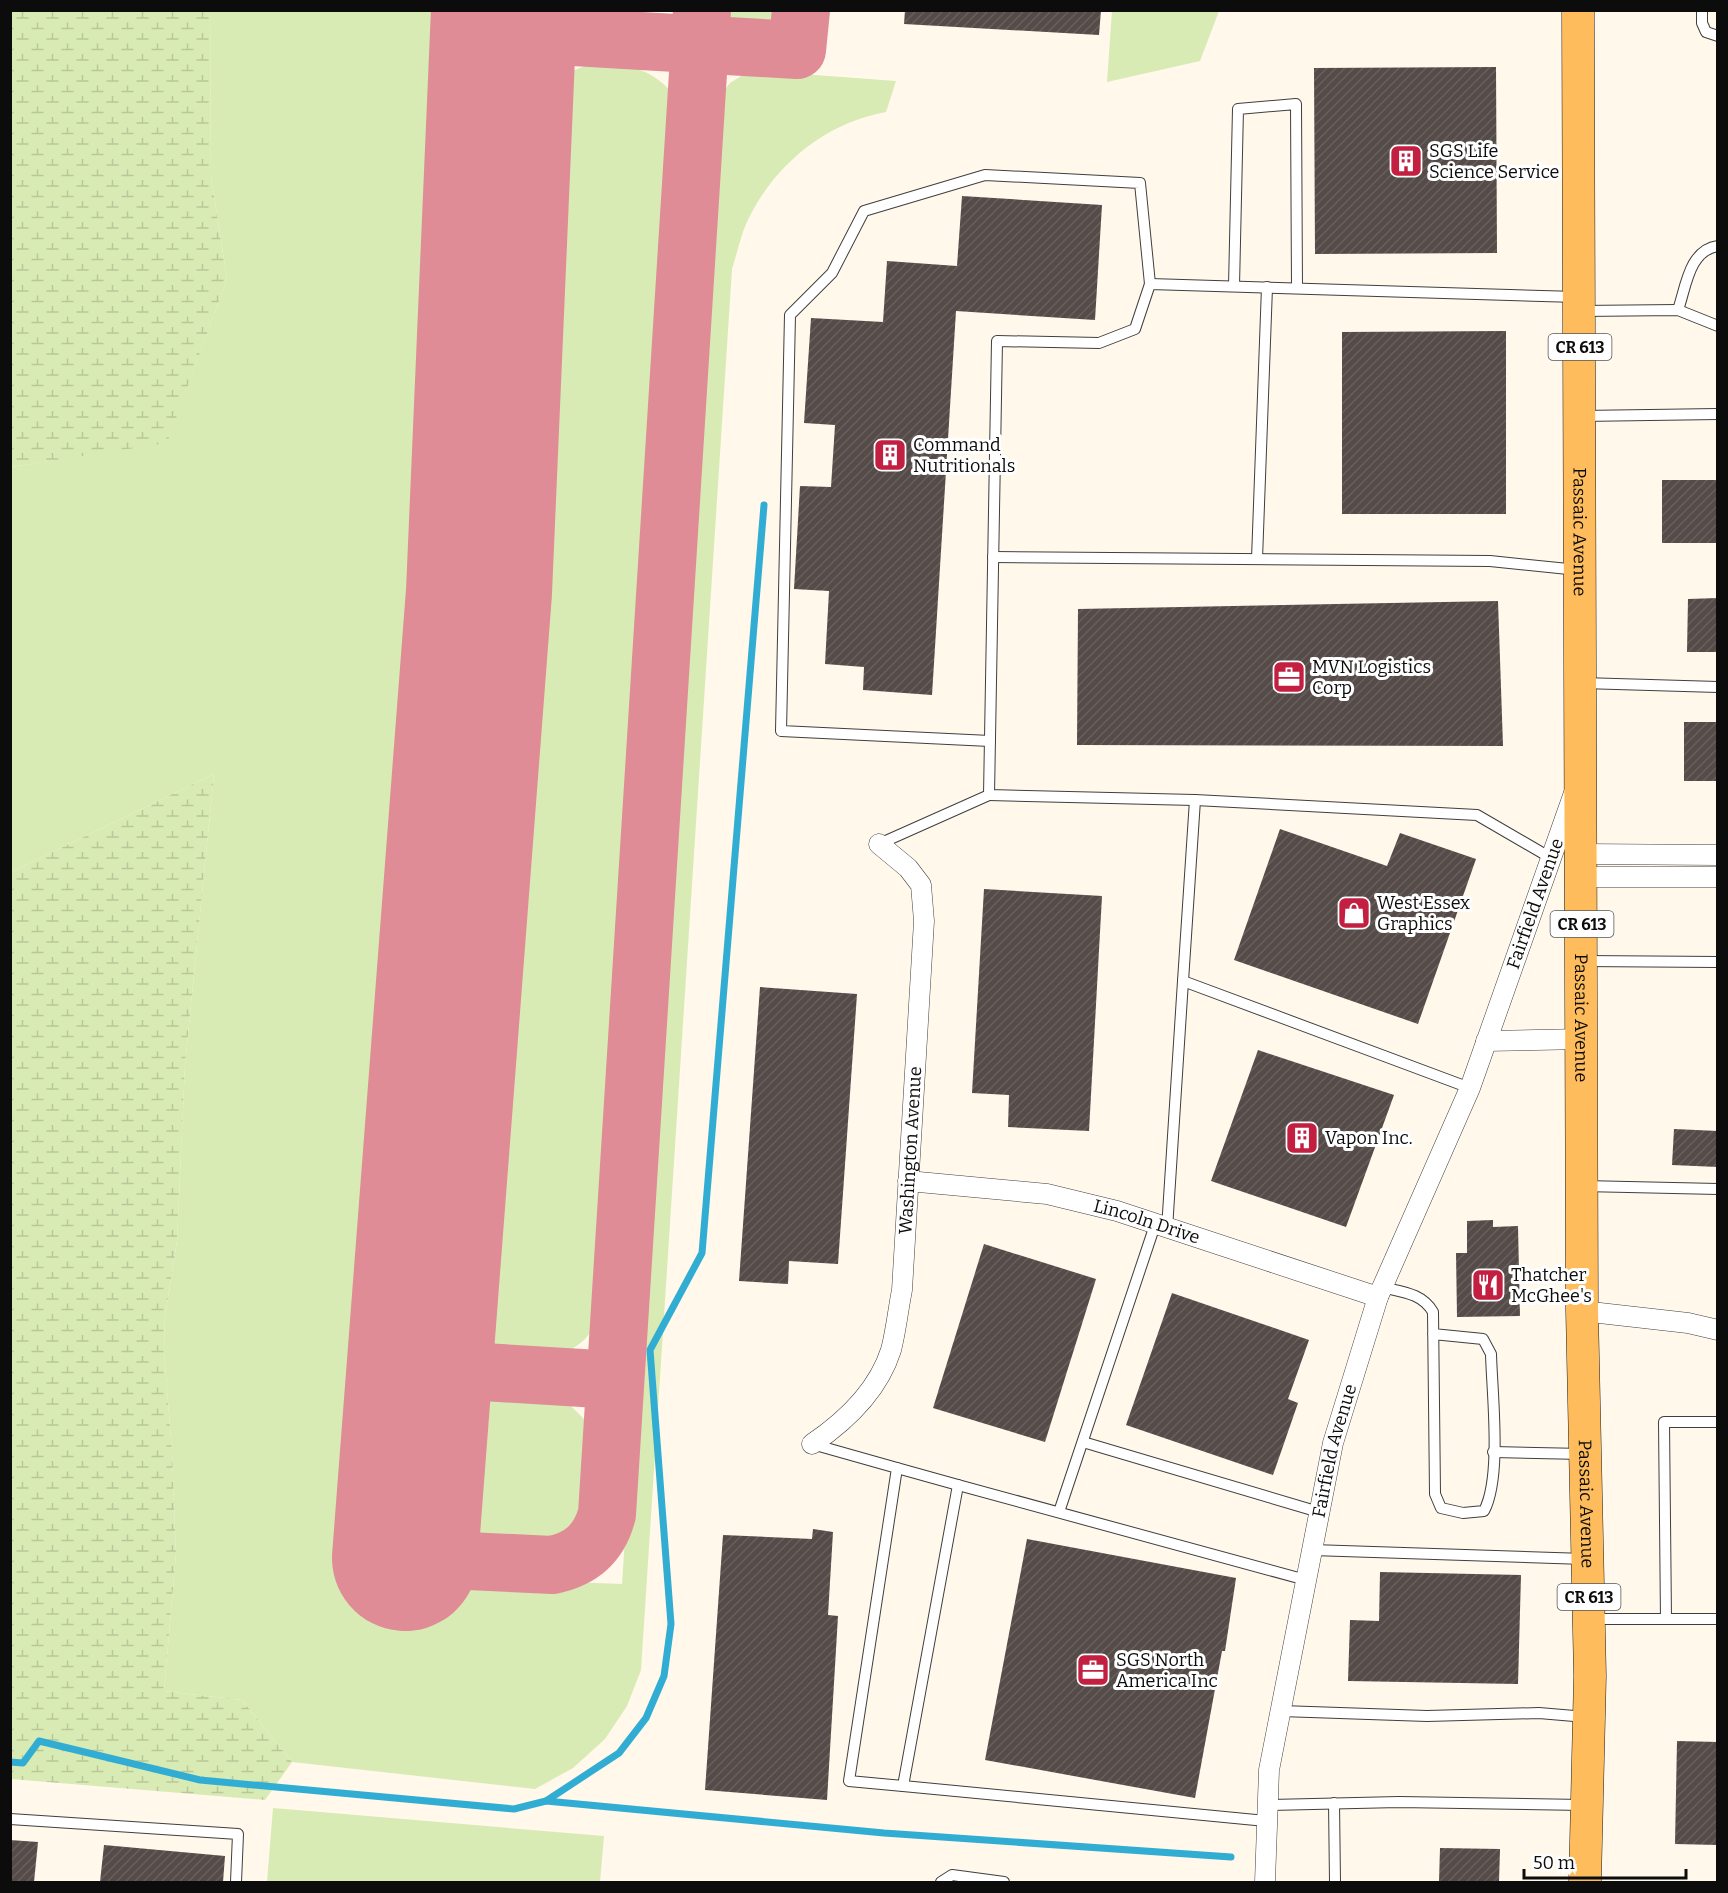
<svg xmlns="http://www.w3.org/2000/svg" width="1728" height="1893" font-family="Bitter,serif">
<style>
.grass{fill:#d9ebb4}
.wetland{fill:url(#wetland-marsh)}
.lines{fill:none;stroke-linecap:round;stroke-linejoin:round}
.stream{stroke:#31add3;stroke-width:7}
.taxiway{stroke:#e08c96;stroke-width:58}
.runway{stroke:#e08c96;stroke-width:146}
.building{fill:url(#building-hatch)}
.service-casing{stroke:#3f3f3f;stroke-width:12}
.minor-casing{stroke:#3f3f3f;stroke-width:21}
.primary-casing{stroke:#1d1d1d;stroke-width:33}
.service{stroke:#fff;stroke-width:10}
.minor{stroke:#fff;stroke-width:20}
.primary{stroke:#febc5c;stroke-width:32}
.labels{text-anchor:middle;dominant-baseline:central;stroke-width:6;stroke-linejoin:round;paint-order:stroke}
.shield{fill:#fff;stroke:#555;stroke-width:1.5}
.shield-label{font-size:16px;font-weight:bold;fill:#0c0c0c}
.poi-label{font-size:18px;fill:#0c0c0c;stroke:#fff;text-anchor:start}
.street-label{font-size:18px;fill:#0c0c0c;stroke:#fff}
</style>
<defs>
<pattern id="wetland-marsh" width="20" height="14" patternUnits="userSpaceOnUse" patternTransform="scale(1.5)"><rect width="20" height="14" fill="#d9ebb4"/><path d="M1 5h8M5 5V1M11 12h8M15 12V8" fill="none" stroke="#b9c89a"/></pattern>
<pattern id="building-hatch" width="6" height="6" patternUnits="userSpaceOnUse" patternTransform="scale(1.5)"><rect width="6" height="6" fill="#554b48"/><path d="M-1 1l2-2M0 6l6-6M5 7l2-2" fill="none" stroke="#68605e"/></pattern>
</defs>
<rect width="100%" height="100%" fill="#fff8eb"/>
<g class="grass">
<path d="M210,11H461L363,1574L622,1584L717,100L730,83L746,73L775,72L896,81L886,112C824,123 772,167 746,224C740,238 737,254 732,269L641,1670L627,1706L605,1739L573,1768L535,1789L292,1762L242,1700L164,1691L176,1554L172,1451L164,1352L165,1316L177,1241L185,1065L214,774L11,872V467L167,442L227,279L211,176Z"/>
<path d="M723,11V10L780,11C764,39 743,28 723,11Z"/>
<polygon points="1112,11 1112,10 1219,11 1200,61 1107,82"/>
<path d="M604,62C635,66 657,72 676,98L601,1286C599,1297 600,1316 594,1327C574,1361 532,1363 499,1349C491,1346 481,1342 476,1335C466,1322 465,1305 462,1290L538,118C552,80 564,69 604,62Z"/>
<polygon points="508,1394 549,1396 569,1404 588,1423 593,1443 588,1508 578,1526 550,1543 521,1546 475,1539 462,1525 451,1504 456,1438 465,1418 486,1400"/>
<polygon points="273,1808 604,1836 600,1882 267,1882"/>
</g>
<g class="wetland">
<polygon points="11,10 210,11 211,176 227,279 167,443 11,467"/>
<polygon points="214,774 185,1065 177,1241 165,1316 164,1352 172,1451 176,1554 164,1691 242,1700 292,1762 265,1800 11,1779 11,872"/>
</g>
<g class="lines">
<g class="stream">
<polyline points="10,1762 23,1763 39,1741 200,1780 514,1809 546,1801 619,1753 646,1718 664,1676 671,1624 650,1350 702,1253 764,505"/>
<polyline points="546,1801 884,1833 1231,1857"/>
</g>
<g class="taxiway">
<polyline points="503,33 797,50 801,10"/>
<polyline points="418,1368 615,1380"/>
<path d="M405,1558L552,1565C581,1559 599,1544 607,1514L702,10"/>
</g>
<polyline class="runway" points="405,1558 479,592 504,10"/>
</g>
<g class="building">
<polygon points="905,10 1101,10 1099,35 904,24"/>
<polygon points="1496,67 1497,253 1315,254 1314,68"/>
<polygon points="962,196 1102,205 1095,320 956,311 932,695 863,690 864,667 825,664 829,591 794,589 800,486 831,487 835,425 804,423 811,318 883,322 887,261 957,266"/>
<polygon points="1506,331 1506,514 1342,514 1342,332"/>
<rect x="1662" y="480" width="56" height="63"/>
<polygon points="1718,598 1718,652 1687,652 1688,599"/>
<polygon points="1498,601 1503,746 1077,745 1078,609"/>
<rect x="1684" y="722" width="34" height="59"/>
<polygon points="1280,829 1387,866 1400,833 1476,859 1418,1024 1234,960"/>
<polygon points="984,889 1102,896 1089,1131 1008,1127 1009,1095 972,1093"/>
<polygon points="760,987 857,994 838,1264 789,1261 788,1284 739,1281"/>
<polygon points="1258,1050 1394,1095 1346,1227 1211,1181"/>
<polygon points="1674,1129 1718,1131 1718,1167 1672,1165"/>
<polygon points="1493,1220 1493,1227 1518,1226 1520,1316 1457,1317 1456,1253 1467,1253 1467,1221"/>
<polygon points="984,1244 1096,1279 1045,1442 933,1408"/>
<polygon points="1172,1293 1309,1340 1288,1399 1298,1403 1273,1475 1126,1425"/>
<polygon points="813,1529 833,1532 828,1615 838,1616 827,1800 705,1790 723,1535 812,1539"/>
<polygon points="1027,1539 1236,1578 1225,1651 1222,1651 1195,1798 985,1760"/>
<polygon points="1380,1572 1521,1575 1518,1684 1348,1681 1350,1620 1379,1621"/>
<polygon points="1677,1741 1718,1742 1718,1845 1675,1844"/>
<polygon points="10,1840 38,1842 34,1882 10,1882"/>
<polygon points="104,1845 225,1856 223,1882 100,1882"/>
<polygon points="1440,1848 1500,1849 1499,1882 1439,1882"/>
</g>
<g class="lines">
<g class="service-casing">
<g id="service">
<polyline points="1702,10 1702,23 1706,32 1718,36"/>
<polyline points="1234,286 1238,109 1296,104 1297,288"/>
<path d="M1678,310C1686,287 1689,250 1718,246"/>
<polyline points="1580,311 1678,310 1718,326"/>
<polyline points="1581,416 1718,414"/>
<polyline points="993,557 1490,561 1578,570"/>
<polyline points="1257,559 1267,287"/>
<polyline points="1582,683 1718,687"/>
<polyline points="990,741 781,731 790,315 832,273 864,211 985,175 1140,183 1150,284"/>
<polyline points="879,844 989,795"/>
<polyline points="1551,858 1477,815 1195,800 989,795 997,341 1099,343 1135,329 1150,284 1577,297"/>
<polyline points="1582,961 1718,962"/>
<polyline points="1183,981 1195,800"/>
<polyline points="1583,1186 1718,1189"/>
<polyline points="1167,1229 1183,981 1470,1088"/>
<path d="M1382,1287C1402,1292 1422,1293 1433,1312L1435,1494L1441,1508L1463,1513L1484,1511C1502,1477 1492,1394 1491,1354L1483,1339L1433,1334"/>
<polyline points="1083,1442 1319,1512"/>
<polyline points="812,1444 897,1468 849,1781 903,1786 958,1485 1306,1580"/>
<polyline points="1493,1452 1583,1454"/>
<polyline points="897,1468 958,1485"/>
<polyline points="1059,1512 1155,1225"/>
<polyline points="1312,1550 1585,1559"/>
<polyline points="1593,1619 1718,1619"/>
<polyline points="1666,1619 1664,1422 1718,1422"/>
<polyline points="1281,1711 1427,1716 1539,1713 1586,1717"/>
<polyline points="903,1786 1266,1821"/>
<polyline points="1334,1803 1335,1882"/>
<polyline points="1266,1805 1399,1802 1583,1805"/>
<polyline points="10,1819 238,1834 236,1882"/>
<polyline points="941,1882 952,1875 1004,1882"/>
</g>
</g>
<g class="minor-casing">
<g id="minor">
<polyline points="1583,854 1718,855"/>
<polyline points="1583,877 1718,877"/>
<polyline points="1486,1041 1583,1039"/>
<path id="s1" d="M908,1181L1047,1194L1117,1211L1378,1297"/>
<polyline points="1582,1311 1688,1323 1718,1330"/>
<path id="s2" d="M812,1444C846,1421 878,1391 891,1350C896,1331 898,1310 902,1290L924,921L921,885L908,868L879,844"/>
<path id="s3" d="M1265,1882L1269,1770L1333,1443L1378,1297L1470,1088L1574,793"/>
</g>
</g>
<g class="primary-casing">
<g id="primary">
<path id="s4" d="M1578,10L1582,1311L1590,1676L1585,1882"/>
</g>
</g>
<use href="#service" class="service"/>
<use href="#minor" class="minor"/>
<use href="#primary" class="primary"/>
</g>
<defs>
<g id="building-square" transform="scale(1.725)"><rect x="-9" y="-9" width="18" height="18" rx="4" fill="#c21f41" stroke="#fff"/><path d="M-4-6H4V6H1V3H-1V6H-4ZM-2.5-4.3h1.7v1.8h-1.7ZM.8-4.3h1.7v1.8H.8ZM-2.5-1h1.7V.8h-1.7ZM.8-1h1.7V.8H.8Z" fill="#fff"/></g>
<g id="office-square" transform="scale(1.725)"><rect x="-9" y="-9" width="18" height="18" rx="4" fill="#c21f41" stroke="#fff"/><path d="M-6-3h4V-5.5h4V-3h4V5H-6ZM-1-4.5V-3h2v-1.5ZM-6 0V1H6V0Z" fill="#fff"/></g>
<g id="shop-square" transform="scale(1.725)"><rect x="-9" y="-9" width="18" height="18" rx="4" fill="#c21f41" stroke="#fff"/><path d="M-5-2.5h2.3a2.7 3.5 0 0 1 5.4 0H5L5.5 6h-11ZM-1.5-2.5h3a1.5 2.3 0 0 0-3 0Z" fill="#fff"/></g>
<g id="restaurant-square" transform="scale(1.725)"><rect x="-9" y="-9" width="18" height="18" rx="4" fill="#c21f41" stroke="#fff"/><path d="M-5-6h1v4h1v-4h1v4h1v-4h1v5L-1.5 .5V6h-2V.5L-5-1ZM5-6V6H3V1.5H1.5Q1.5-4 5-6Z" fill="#fff"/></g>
</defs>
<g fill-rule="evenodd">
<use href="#building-square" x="1406" y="161"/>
<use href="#building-square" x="890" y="455"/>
<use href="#office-square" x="1289" y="677"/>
<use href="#shop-square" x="1354" y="913"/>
<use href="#building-square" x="1302" y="1138"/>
<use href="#restaurant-square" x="1488" y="1285"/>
<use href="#office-square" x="1093" y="1670"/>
</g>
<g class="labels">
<g class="shield">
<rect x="1548.5" y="334" width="63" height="26" rx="4.5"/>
<rect x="1550.5" y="911" width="63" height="26" rx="4.5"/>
<rect x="1557.5" y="1584" width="63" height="26" rx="4.5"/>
</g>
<g class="shield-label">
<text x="1580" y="347">CR 613</text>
<text x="1582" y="924">CR 613</text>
<text x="1589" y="1597">CR 613</text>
</g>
<g class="poi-label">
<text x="1429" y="151">SGS Life<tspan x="1429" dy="21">Science Service</tspan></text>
<text x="913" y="445">Command<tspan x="913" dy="21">Nutritionals</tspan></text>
<text x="1312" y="667">MVN Logistics<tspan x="1312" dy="21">Corp</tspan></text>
<text x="1377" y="903">West Essex<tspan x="1377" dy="21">Graphics</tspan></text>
<text x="1325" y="1138">Vapon Inc.</text>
<text x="1511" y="1275">Thatcher<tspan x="1511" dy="21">McGhee's</tspan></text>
<text x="1116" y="1660">SGS North<tspan x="1116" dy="21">America Inc</tspan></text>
</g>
<g class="street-label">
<text stroke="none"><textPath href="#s4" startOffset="522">Passaic Avenue</textPath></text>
<text stroke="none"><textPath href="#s3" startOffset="1022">Fairfield Avenue</textPath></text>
<text stroke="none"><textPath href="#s4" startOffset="1008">Passaic Avenue</textPath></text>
<text stroke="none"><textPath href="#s2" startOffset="326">Washington Avenue</textPath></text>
<text stroke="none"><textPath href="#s1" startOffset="243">Lincoln Drive</textPath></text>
<text stroke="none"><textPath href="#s3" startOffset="438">Fairfield Avenue</textPath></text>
<text stroke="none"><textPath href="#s4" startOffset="1494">Passaic Avenue</textPath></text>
</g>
</g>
<rect width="1728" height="1893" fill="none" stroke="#0c0c0c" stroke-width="24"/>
<path d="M1524 1869v9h162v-9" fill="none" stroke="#0c0c0c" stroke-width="3"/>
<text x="1533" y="1869" font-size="18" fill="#0c0c0c" stroke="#ffffff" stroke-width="4.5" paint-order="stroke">50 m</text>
</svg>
